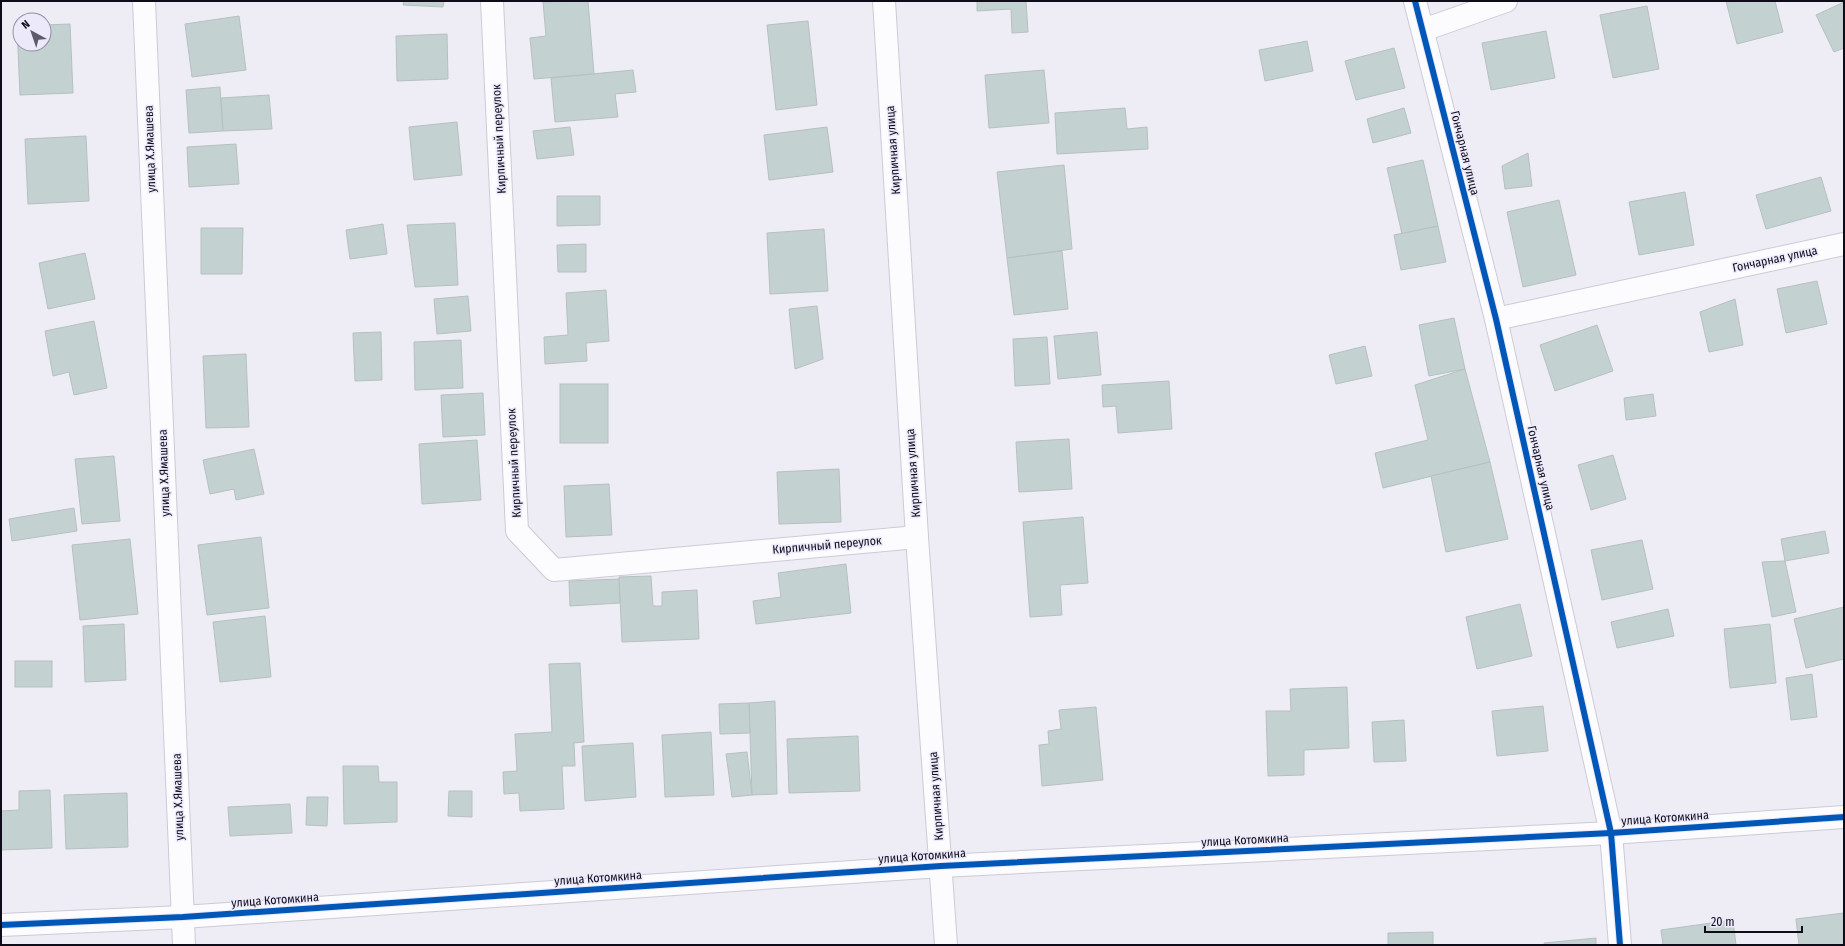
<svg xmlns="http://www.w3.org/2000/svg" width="1845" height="946" font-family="'Fira Sans Condensed',sans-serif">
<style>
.building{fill:#c3d2d1;stroke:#b6c0c0}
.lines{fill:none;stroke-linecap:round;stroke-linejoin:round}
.minor-casing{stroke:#cccad6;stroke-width:24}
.minor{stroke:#fcfcfe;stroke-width:22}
.cycleway-casing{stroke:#ebe9fa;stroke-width:8}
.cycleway{stroke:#0057b8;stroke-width:6}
.labels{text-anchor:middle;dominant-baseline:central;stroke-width:3;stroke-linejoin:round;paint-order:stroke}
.street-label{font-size:12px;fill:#0f0c1a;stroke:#ebe9fa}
</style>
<rect width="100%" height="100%" fill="#eeedf6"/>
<g class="building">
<polygon points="404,1 444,1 443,7 403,5"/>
<polygon points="588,1 594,74 534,79 530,38 546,36 543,2"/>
<polygon points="977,1 1026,1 1028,32 1012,33 1011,9 977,11"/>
<polygon points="1726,1 1775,1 1783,32 1737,44"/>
<polygon points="1844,2 1844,48 1834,52 1816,15"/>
<polygon points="1647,6 1659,69 1613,78 1600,15"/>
<polygon points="239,16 246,70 192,77 185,24"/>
<polygon points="808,21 817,105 776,110 767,25"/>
<polygon points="70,24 73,93 20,95 17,27 20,26 20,44 44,44 44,25"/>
<polygon points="1546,31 1555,78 1491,90 1482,43"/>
<polygon points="447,34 448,79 397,81 396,36"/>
<polygon points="1307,41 1313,71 1265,81 1259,50"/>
<polygon points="1394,48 1405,88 1356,100 1345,61"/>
<polygon points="633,70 636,92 615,94 618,117 555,122 551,78"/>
<polygon points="1044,70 1049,123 989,128 985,75"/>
<polygon points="220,87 223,131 189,133 186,90"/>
<polygon points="269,95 272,129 223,131 221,98"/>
<polygon points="1125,108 1127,129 1147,127 1148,149 1057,154 1055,113"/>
<polygon points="1404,108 1411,133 1373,143 1367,119"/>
<polygon points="457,122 462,175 414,180 409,127"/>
<polygon points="570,127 574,155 537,159 533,131"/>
<polygon points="827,127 833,172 769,180 764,135"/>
<polygon points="86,136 89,201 28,204 25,139"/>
<polygon points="236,144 239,184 189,187 187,147"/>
<polygon points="1528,153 1532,186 1505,189 1502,166"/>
<polygon points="1423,160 1438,226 1402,234 1387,168"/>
<polygon points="1064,165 1072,249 1007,258 997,172"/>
<polygon points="1821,177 1831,211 1766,229 1756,195"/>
<polygon points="1685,192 1694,245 1639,255 1629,202"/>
<polygon points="557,196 600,196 600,225 557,226"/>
<polygon points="1559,200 1576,275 1523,287 1507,212"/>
<polygon points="455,223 458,285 415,287 407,225"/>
<polygon points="383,224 387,254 350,259 346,230"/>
<polygon points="1438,226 1446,262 1401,270 1394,235"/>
<polygon points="201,228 243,228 242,274 201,274"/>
<polygon points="824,229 828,291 770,294 767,233"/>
<polygon points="586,244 586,272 558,272 557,245"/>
<polygon points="1062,251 1068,309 1014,315 1007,258"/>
<polygon points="85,253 95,299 48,309 39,263"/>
<polygon points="1817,281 1827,324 1786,333 1777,289"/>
<polygon points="606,290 609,341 586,343 587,361 545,364 544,337 568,335 566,293"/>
<polygon points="468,296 471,331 437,334 434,299"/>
<polygon points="1735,299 1743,345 1709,352 1700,312"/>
<polygon points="817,306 823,359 795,369 789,309"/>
<polygon points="1454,318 1465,369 1429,376 1419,325"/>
<polygon points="94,321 107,388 74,395 69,372 53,376 45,331"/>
<polygon points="1597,325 1613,371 1555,391 1540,345"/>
<polygon points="381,332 382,380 355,381 353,333"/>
<polygon points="1097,332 1101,375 1058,379 1054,336"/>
<polygon points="1047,337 1050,384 1015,386 1013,339"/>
<polygon points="461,340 463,388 415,390 414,342"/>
<polygon points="1365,346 1372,376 1336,384 1329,355"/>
<polygon points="246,354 249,427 206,428 203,356"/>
<polygon points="1465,369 1490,462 1383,488 1375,453 1428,440 1415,385"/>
<polygon points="1169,381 1172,429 1118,433 1116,406 1103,407 1102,385"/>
<rect x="560" y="384" width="48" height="59"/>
<polygon points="483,393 485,435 443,437 441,395"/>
<polygon points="1653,394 1656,416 1626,420 1624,398"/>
<polygon points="1069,439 1072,489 1019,492 1016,442"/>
<polygon points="477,440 481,500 422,504 419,444"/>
<polygon points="254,449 264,494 236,500 234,489 210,494 203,460"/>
<polygon points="1613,455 1626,499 1591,510 1578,465"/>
<polygon points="114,456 120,521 82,524 75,459"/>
<polygon points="1490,462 1508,539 1446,552 1431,476"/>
<polygon points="839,469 841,522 779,524 777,472"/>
<polygon points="609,484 612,535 566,537 564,486"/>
<polygon points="74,508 77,531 12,541 9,519"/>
<polygon points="1083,517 1088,583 1060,585 1062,615 1030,617 1023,522"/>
<polygon points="1825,531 1829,553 1785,561 1781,539"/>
<polygon points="261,537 269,608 207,615 198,545"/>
<polygon points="130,539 138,614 80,620 72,545"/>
<polygon points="1642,540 1653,589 1602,600 1591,550"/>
<polygon points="1785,561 1796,612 1772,617 1762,562"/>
<polygon points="846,564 851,613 756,624 753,601 781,597 778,573"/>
<polygon points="651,576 653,606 662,606 662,592 697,590 699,639 622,642 619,577"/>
<polygon points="619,579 620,603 570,606 569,581"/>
<polygon points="1520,604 1532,656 1477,669 1466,617"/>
<polygon points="1844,607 1844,659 1806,668 1794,619"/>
<polygon points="1668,609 1674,636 1617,648 1611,622"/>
<polygon points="265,616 271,677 220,682 213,622"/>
<polygon points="124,624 126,680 85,682 83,626"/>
<polygon points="1770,624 1776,683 1730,688 1724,629"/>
<rect x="15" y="661" width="37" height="26"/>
<polygon points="580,663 584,742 574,743 575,766 562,766 564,809 520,811 519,793 504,794 503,772 517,771 515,734 552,732 549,664"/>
<polygon points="1812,674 1817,717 1791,720 1786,678"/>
<polygon points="1347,687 1349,748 1304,750 1304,775 1268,776 1266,711 1291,711 1290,689"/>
<polygon points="775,701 777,794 752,795 749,703"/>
<polygon points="749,703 750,733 720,734 719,704"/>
<polygon points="1543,706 1548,751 1497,756 1492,711"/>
<polygon points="1096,707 1103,780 1042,786 1039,745 1049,744 1048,731 1061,729 1059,710"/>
<polygon points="1404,720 1406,761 1374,762 1372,722"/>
<polygon points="711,732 714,795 665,797 662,735"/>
<polygon points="858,736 860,791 789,793 787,739"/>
<polygon points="633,743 636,797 585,801 582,746"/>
<polygon points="747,752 752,795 732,797 726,754"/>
<polygon points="343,766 378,766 379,782 397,782 397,822 344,824"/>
<polygon points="50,790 52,848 1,850 1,811 19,810 19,791"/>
<polygon points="449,791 472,791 472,817 448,816"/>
<polygon points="127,793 128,847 66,849 64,795"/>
<polygon points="307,797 328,797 327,826 306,825"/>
<polygon points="290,804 292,833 230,836 228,807"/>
<polygon points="1844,913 1844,945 1799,945 1796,919"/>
<polygon points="1733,920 1736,945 1663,945 1661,930"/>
<polygon points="1433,932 1433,945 1388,945 1388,933"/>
<polygon points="1596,938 1596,945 1545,945 1544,943"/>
</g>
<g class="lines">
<g class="minor-casing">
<g id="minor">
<polyline points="144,1 184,945"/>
<polyline points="492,1 517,531 554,570 917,537"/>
<polyline points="884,1 917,537 946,945"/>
<polyline points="1415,1 1496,319 1611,833 1620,945"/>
<polyline points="1423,30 1506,1"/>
<polyline points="1496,319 1844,244"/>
<polyline points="1,925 183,917 941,866 1611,833 1844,817"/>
</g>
</g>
<use href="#minor" class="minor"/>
<g class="cycleway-casing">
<g id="cycleway">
<polyline points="1415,1 1496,319 1611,833 1620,945"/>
<polyline points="1,925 183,917 941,866 1611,833 1844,817"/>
</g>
</g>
<use href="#cycleway" class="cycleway"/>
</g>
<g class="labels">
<g class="street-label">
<text transform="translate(499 139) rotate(-93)">Кирпичный переулок</text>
<text transform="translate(150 149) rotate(-92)">улица Х.Ямашева</text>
<text transform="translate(893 150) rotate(-94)">Кирпичная улица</text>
<text transform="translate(1465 153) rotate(76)">Гончарная улица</text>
<text transform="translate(1775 259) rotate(-12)">Гончарная улица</text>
<text transform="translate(514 463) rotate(-93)">Кирпичный переулок</text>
<text transform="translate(1541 468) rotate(77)">Гончарная улица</text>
<text transform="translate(164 473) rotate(-92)">улица Х.Ямашева</text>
<text transform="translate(913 473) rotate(-94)">Кирпичная улица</text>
<text transform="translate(827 545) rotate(-5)">Кирпичный переулок</text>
<text transform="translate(936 796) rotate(-94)">Кирпичная улица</text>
<text transform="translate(178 797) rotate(-92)">улица Х.Ямашева</text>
<text transform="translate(1665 818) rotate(-4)">улица Котомкина</text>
<text transform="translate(1245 840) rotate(-3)">улица Котомкина</text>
<text transform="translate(922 856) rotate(-4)">улица Котомкина</text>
<text transform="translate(598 878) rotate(-4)">улица Котомкина</text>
<text transform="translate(275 900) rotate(-4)">улица Котомкина</text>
</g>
</g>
<rect width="1845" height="946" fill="none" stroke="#0f0c1a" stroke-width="4"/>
<g transform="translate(32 32) rotate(320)"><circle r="19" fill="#ebe9fa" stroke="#9391a0"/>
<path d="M0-3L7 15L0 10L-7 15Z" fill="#5d5b67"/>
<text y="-6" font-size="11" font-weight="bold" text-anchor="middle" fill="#0f0c1a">N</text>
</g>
<path d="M1705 926v6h97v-6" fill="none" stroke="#0f0c1a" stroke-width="2"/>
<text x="1711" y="926" font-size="12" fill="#0f0c1a" stroke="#ebe9fa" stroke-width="3" paint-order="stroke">20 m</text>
</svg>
